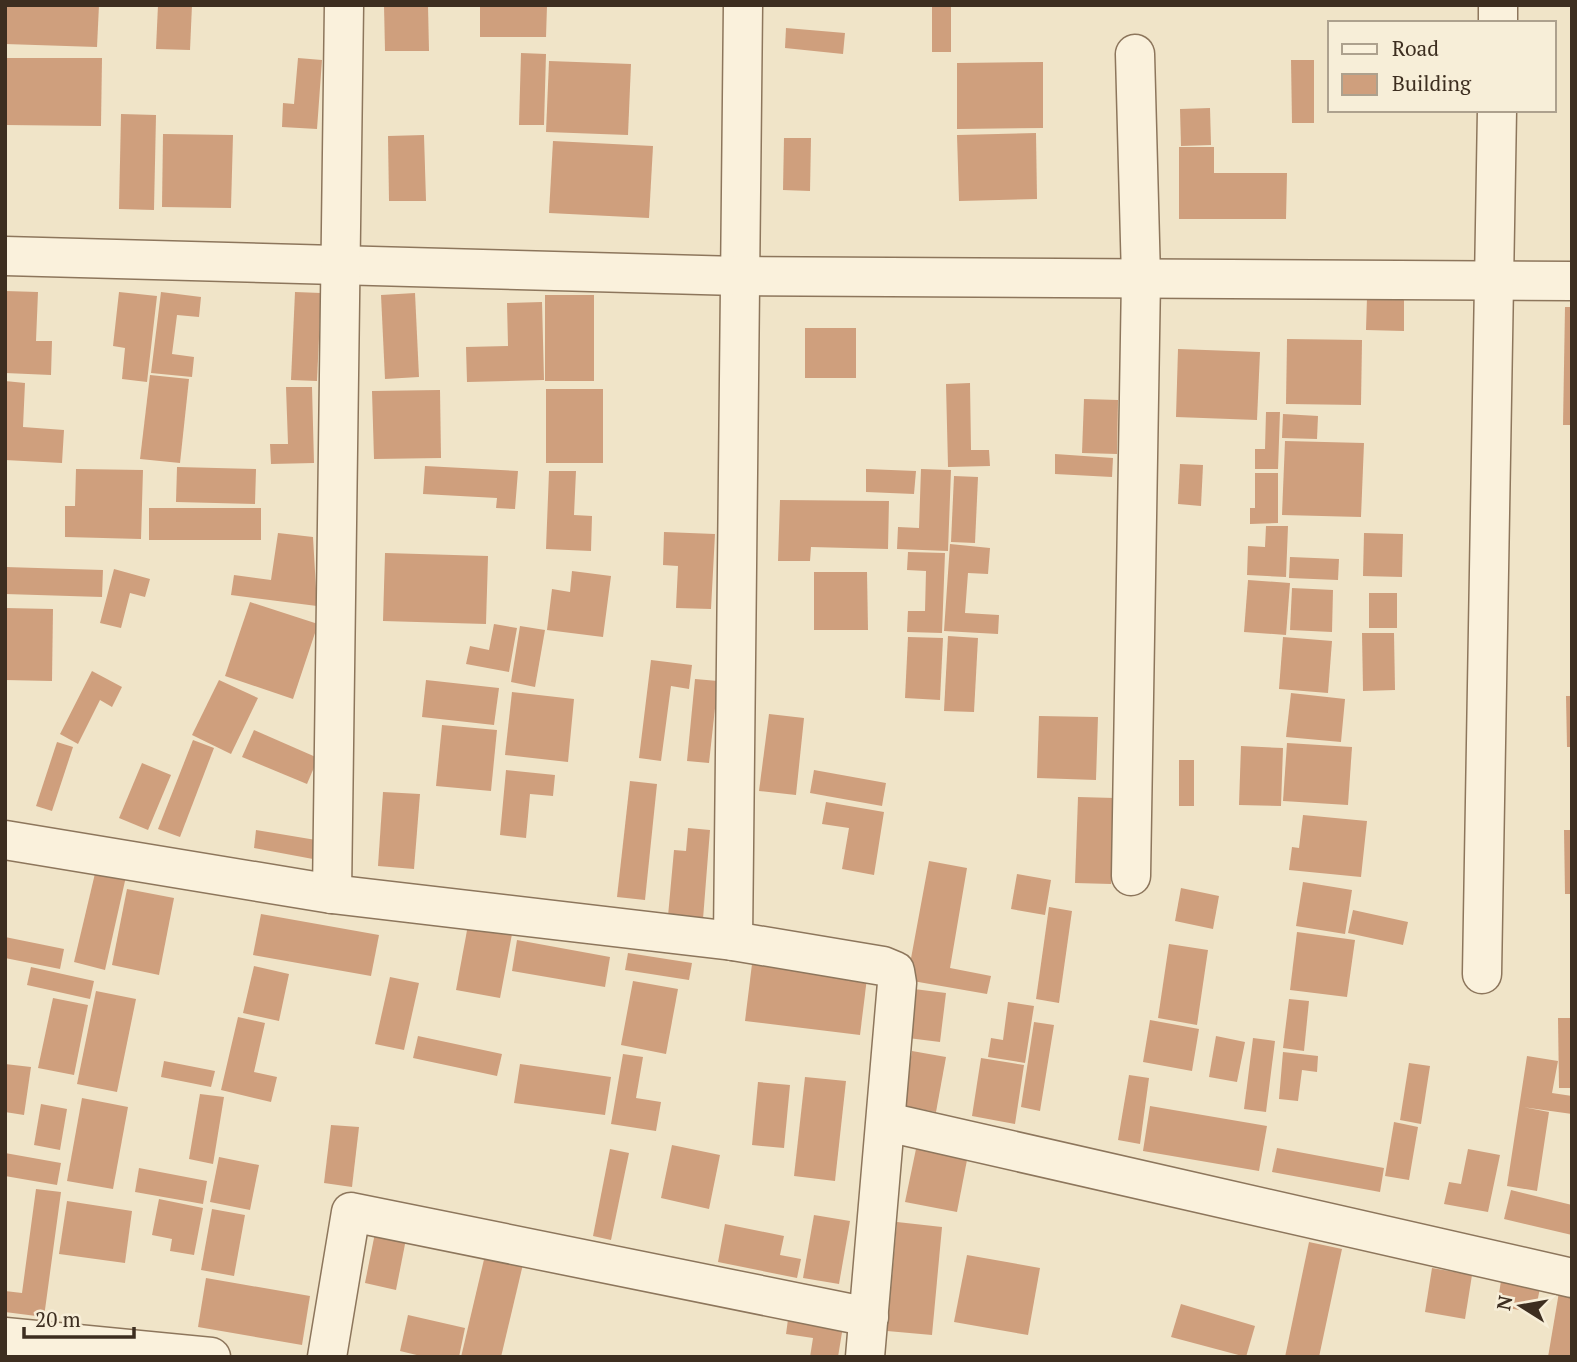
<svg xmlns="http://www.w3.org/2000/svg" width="1577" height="1362" font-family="'PT Serif',serif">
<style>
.building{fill:#cf9f7d}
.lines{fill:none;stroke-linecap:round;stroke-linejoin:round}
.minor-casing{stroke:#8d765c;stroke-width:41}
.minor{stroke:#faf1dc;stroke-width:38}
</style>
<rect width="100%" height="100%" fill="#f0e4c8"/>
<g class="building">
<polygon points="5,5 99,5 97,47 5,44"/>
<polygon points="158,5 192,5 190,50 156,49"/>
<polygon points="384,5 428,5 429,51 385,51"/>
<polygon points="480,5 547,5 546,37 480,37"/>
<rect x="932" y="5" width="19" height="47"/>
<polygon points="786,28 845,33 843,54 785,48"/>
<polygon points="521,53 546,54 544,125 519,125"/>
<polygon points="5,58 102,58 101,126 5,125"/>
<polygon points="298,58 322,60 317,129 282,127 283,103 294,104"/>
<polygon points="1291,60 1314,60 1314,123 1292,123"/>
<polygon points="549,61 631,64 628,135 546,132"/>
<polygon points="1043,62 1043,128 957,129 957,63"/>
<polygon points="1210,108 1211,145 1181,146 1180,109"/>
<polygon points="121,114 156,115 154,210 119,209"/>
<polygon points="1036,133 1037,199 959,201 957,135"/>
<polygon points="163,134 233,135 231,208 162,207"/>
<polygon points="424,135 426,201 389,201 388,136"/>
<polygon points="784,138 811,138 810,191 783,190"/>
<polygon points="553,141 653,146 649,218 549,213"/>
<polygon points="1179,147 1214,147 1214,173 1287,173 1286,219 1179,219"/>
<polygon points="5,291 38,292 36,341 52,341 51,375 5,373"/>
<polygon points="119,292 157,296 147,382 122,379 125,348 113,346"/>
<polygon points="161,292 201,297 199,317 177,315 172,354 194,357 192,377 151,373"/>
<polygon points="295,292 321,293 317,381 291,380"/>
<polygon points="415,293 419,377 385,379 381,295"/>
<rect x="545" y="295" width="49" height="86"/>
<polygon points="1367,297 1404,298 1404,331 1366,330"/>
<polygon points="542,302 544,380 467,382 466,347 508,346 507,303"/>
<polygon points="1565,307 1572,307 1572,425 1563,425"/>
<rect x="805" y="328" width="51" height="50"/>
<polygon points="1287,339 1362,340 1361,405 1286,404"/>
<polygon points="1178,349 1260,352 1257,420 1176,417"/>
<polygon points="150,375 189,379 180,463 140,459"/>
<polygon points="5,381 25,383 23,427 64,430 62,463 5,460"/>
<polygon points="970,383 971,450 989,450 990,466 948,467 946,384"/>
<polygon points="286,387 312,387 314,463 271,464 270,444 288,444"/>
<rect x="546" y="389" width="57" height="74"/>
<polygon points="440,390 441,458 374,459 372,391"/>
<polygon points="1084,399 1118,400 1117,454 1082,453"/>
<polygon points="1266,412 1280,412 1278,469 1255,469 1255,449 1265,449"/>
<polygon points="1283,414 1318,416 1317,439 1282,438"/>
<polygon points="1285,441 1364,443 1361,517 1282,515"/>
<polygon points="1055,454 1113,458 1112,477 1055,474"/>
<polygon points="1180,464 1203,465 1201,506 1178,504"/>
<polygon points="425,466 518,471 515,509 496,508 497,498 423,494"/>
<polygon points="177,467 256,469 255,504 176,502"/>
<polygon points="76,469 143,470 141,539 65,537 65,506 75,506"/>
<polygon points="866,469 916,471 914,494 866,492"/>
<polygon points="921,469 951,470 948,551 897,549 898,527 919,528"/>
<polygon points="549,471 576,471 574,515 592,516 591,551 546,549"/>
<polygon points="1255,473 1278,473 1278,523 1250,524 1250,508 1255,508"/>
<polygon points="954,476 978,477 975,543 951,542"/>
<polygon points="780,500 889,501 888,549 811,547 810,561 778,561"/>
<rect x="149" y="508" width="112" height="32"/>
<polygon points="1266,526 1288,526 1286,577 1247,575 1248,546 1265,547"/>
<polygon points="664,532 715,534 711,609 676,608 678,566 663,565"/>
<polygon points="278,533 313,537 317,606 231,595 234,575 271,580"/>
<polygon points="1364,533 1403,534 1402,577 1363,576"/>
<polygon points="950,544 990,548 988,574 968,573 965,613 999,615 998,634 944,631"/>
<polygon points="908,552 945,553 942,633 907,632 908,611 925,611 926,571 907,570"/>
<polygon points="385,553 488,556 486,624 383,621"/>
<polygon points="1290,557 1339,559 1338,580 1289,578"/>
<polygon points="5,567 103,570 102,597 5,594"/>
<polygon points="114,569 150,579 145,597 130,593 121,628 100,623"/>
<polygon points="572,571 611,576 603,637 547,630 552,589 570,592"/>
<polygon points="814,572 867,572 868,630 814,630"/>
<polygon points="1248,580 1290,583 1286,635 1244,632"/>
<polygon points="1292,588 1333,590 1332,632 1290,630"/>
<rect x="1369" y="593" width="28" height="35"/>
<polygon points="250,602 318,624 293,699 225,676"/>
<polygon points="5,608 53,609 52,681 5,680"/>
<polygon points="494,624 517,628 509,672 466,664 470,646 489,650"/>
<polygon points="520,626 545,630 535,687 511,682"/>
<polygon points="1362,633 1394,633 1395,690 1363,691"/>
<polygon points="948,636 978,638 974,712 944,711"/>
<polygon points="908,637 943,638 940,700 905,698"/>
<polygon points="1283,637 1332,641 1328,693 1279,689"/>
<polygon points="651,660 692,665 689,689 671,686 661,761 639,758"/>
<polygon points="92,671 122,687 112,707 100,700 78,744 60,734"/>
<polygon points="695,679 718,681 709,763 687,761"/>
<polygon points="219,680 258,698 231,754 192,735"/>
<polygon points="426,680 499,688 494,725 422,717"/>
<polygon points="512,692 574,699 568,762 505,755"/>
<polygon points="1291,693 1345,699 1341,742 1286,737"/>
<polygon points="1566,696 1572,696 1572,747 1567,747"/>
<polygon points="769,714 804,718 796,795 759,791"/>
<polygon points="1039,716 1098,717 1096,780 1037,778"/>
<polygon points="442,725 497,730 491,791 436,786"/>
<polygon points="254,730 318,758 307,784 242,757"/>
<polygon points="193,740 214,748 180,837 158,829"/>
<polygon points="57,742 73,747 52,811 36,806"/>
<polygon points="1287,743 1352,747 1348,805 1283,801"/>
<polygon points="1241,746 1283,748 1281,806 1239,805"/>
<rect x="1179" y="760" width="15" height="46"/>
<polygon points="142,763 171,775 148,830 119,818"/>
<polygon points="506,770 555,775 553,796 530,794 526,838 500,835"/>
<polygon points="814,770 886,783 882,806 810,793"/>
<polygon points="630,781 657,784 645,900 617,897"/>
<polygon points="383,792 420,794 414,869 378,866"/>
<polygon points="1078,797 1115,798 1111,884 1075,883"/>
<polygon points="826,802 884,812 874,875 842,869 849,828 822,824"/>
<polygon points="1303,815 1367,821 1361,877 1289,870 1292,847 1299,848"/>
<polygon points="688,828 710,830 703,919 668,916 674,850 686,851"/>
<polygon points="256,830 316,840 313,859 254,848"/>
<polygon points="1564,830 1572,830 1572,894 1565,894"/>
<polygon points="929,861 967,868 950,968 991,976 987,994 907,980"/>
<polygon points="97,865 127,872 105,970 74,962"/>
<polygon points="1017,874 1051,880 1045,915 1011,909"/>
<polygon points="1303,882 1352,890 1345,934 1296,926"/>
<polygon points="1181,888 1219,896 1213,929 1175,921"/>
<polygon points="127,889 174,898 159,975 112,965"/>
<polygon points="1049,907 1072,911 1059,1003 1036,999"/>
<polygon points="1353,910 1408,922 1403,945 1348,933"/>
<polygon points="261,914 379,935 371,976 253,955"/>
<polygon points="468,925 512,934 500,998 456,990"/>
<polygon points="1297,932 1355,940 1347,997 1290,990"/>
<polygon points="5,937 64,949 60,969 5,958"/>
<polygon points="517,940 610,957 605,987 512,971"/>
<polygon points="1169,944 1208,950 1197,1025 1158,1018"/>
<polygon points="628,953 692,963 689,980 625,970"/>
<polygon points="752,964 867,978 860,1035 745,1021"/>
<polygon points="254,966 289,974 279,1021 243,1013"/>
<polygon points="31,967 94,981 90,999 27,985"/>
<polygon points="390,977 419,983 404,1050 375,1044"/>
<polygon points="633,981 678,989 666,1054 621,1045"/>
<polygon points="914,989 946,993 940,1042 908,1038"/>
<polygon points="96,991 136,999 117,1092 77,1084"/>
<polygon points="53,998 88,1005 74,1075 38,1068"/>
<polygon points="1289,999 1309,1001 1304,1051 1283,1048"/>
<polygon points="1008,1002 1034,1006 1025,1063 988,1057 991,1038 1003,1040"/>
<polygon points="238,1017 265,1023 254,1072 277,1077 271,1102 221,1090"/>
<polygon points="1558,1018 1572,1018 1572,1088 1559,1088"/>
<polygon points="1150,1020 1199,1029 1192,1071 1143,1062"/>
<polygon points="1034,1022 1054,1025 1040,1111 1021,1107"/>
<polygon points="418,1036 502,1054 497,1076 413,1058"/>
<polygon points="1216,1036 1245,1042 1237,1082 1209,1077"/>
<polygon points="1253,1038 1275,1041 1266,1112 1244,1109"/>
<polygon points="912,1051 946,1057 936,1112 903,1106"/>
<polygon points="1283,1052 1318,1056 1317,1072 1302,1070 1298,1101 1279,1099"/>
<polygon points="623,1054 643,1057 636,1098 661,1102 656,1131 611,1124"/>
<polygon points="1527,1056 1558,1061 1552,1093 1572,1096 1572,1114 1523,1107 1549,1112 1537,1191 1507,1186"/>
<polygon points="981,1058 1024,1065 1015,1124 972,1116"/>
<polygon points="164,1061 215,1071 211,1087 161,1077"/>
<polygon points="1409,1063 1430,1066 1421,1124 1400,1120"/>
<polygon points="5,1064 31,1067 24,1115 5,1112"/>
<polygon points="520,1064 611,1077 605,1115 514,1103"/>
<polygon points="1129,1075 1149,1078 1140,1144 1118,1140"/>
<polygon points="805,1077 846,1081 835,1181 794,1176"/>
<polygon points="758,1082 790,1085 784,1148 752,1145"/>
<polygon points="200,1094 224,1097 213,1164 189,1159"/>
<polygon points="82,1098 128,1107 113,1189 67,1181"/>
<polygon points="41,1104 67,1109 60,1150 34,1145"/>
<polygon points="1150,1106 1267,1126 1259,1171 1143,1151"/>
<polygon points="1394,1122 1418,1127 1409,1180 1385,1176"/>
<polygon points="331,1125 359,1127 352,1187 324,1183"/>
<polygon points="672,1145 720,1155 709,1209 661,1198"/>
<polygon points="1277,1148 1384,1168 1380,1192 1272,1172"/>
<polygon points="610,1149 629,1153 611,1240 593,1236"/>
<polygon points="916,1149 967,1160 957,1212 905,1202"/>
<polygon points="1468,1149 1500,1155 1488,1212 1444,1204 1449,1182 1461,1184"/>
<polygon points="5,1153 61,1163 57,1185 5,1176"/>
<polygon points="219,1157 259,1165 250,1210 210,1202"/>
<polygon points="139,1168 207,1181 203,1204 135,1192"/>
<polygon points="36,1189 61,1192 44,1317 5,1312 5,1291 22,1293"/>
<polygon points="1511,1190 1572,1205 1572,1235 1504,1219"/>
<polygon points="159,1199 203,1208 194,1255 170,1251 172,1239 152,1235"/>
<polygon points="67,1201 132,1211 125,1263 59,1254"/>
<polygon points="212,1209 245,1215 234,1276 201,1270"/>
<polygon points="814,1215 850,1221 839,1284 803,1278"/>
<polygon points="897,1222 942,1227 932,1335 887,1331"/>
<polygon points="725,1224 784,1236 780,1255 801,1259 797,1278 718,1262"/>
<polygon points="376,1228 407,1234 396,1290 365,1283"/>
<polygon points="1309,1242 1342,1249 1319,1357 1285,1357"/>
<polygon points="486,1251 524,1260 501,1357 461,1357"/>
<polygon points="967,1255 1040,1268 1028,1335 954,1322"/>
<polygon points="1432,1268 1472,1275 1465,1319 1425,1312"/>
<polygon points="206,1278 310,1296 302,1345 198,1327"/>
<polygon points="1501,1281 1540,1288 1535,1313 1497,1306"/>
<polygon points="1559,1292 1572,1294 1572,1357 1548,1357"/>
<polygon points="1181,1304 1255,1326 1246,1357 1171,1337"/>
<polygon points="789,1312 844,1320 838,1357 810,1357 813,1338 786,1334"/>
<polygon points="408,1315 465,1328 459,1357 425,1357 400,1351"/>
</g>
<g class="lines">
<g class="minor-casing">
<g id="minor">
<polyline points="743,5 733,941 883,966 895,971 897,983 865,1357"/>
<polyline points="1498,5 1498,23"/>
<polyline points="5,256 738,276 1572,281"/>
<polyline points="5,840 332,894 733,941"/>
<polyline points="1131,876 1141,278 1135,54"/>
<polyline points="332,894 344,5"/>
<polyline points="1482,974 1497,110"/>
<polyline points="887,1122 1572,1278"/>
<polyline points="5,1337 211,1357"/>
<polyline points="327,1357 351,1212 869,1317"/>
</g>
</g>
<use href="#minor" class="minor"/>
</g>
<rect width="1577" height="1362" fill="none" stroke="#3d2e20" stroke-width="14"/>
<rect x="1328" y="21" width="228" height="91" fill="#f7eed8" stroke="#ada18e" stroke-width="2"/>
<rect x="1342" y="44" width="35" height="10" fill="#faf1dc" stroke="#ada18e" stroke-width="2"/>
<text x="1392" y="56" font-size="21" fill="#3d2e20">Road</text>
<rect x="1342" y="74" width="35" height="21" fill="#cf9f7d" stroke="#ada18e" stroke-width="2"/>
<text x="1392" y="91" font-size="21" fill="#3d2e20">Building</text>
<g transform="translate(1521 1306) rotate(281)" stroke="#f7eed8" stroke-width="5" paint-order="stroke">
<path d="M0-5L12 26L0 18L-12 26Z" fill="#3d2e20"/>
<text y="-10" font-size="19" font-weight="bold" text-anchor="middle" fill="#3d2e20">N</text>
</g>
<path d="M24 1327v10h110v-10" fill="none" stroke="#3d2e20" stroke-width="3.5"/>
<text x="35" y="1327" font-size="21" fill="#3d2e20" stroke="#f7eed8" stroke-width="5" paint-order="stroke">20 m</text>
</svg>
